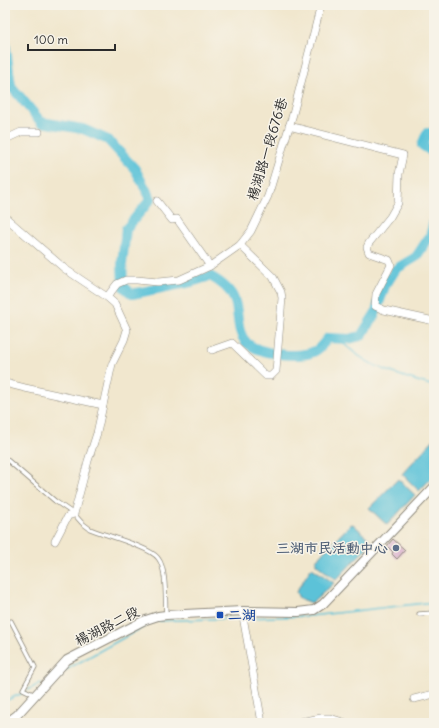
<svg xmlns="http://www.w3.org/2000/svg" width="439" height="728" font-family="Delius,'LXGW WenKai TC',sans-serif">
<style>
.water{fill:#5bc2d8;stroke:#437682}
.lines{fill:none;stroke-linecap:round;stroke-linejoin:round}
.stream{stroke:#5bc2d8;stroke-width:1.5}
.river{stroke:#5bc2d8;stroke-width:10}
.building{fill:#d7a9cb}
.service-casing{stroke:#8e897c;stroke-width:5}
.minor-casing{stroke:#8e897c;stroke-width:8}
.tertiary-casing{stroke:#8e897c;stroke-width:10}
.service{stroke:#fff;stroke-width:3.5}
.minor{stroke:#fff;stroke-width:7}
.tertiary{stroke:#fff;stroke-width:8}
.service-dot{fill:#5c6f8a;stroke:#f7f3e8;stroke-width:1.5}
.transit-dot{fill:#1a4fb4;stroke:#f7f3e8;stroke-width:1.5}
.labels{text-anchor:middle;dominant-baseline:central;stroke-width:3;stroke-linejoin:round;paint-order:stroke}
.street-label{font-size:14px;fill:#2b2b2b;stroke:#f7f3e8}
.service-label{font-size:14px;font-weight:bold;fill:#4e5e75;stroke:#f7f3e8;text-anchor:end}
.transit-label{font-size:14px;font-weight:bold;fill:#164399;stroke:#f7f3e8;text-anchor:start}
</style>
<rect width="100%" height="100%" fill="#f7f3e8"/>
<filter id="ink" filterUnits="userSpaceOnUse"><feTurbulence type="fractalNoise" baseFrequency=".025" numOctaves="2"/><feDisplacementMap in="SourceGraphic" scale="8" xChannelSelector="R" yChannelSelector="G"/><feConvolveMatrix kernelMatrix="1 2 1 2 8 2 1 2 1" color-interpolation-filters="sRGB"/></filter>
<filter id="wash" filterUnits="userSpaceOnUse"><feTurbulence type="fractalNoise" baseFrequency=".012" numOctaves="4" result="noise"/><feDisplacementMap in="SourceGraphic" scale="16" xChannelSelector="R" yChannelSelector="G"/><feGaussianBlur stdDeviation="0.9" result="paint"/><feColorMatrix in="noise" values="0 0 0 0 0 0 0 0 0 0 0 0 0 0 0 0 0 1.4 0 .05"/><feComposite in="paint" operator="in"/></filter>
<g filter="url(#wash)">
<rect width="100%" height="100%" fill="#f1e7ce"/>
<g class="water">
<polygon points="434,439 434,475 419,491 402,474"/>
<polygon points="398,479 415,495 387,525 369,508"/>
<polygon points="353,524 372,542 336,580 316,564 316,560 350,525"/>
<polygon points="312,568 334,583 312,603 299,598 296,592 310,570"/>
</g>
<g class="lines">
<g class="stream">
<path d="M337,338C348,347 359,358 372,364C392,374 413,380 434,386"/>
<polyline points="245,618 310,616 434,602"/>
<polyline points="60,673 154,621 241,618"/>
<polyline points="28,690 41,683"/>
<polyline points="5,701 25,692"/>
</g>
<g class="river">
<path d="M5,41L11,86L41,122L83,129L108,140L135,169L151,199L126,229L122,264L123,286L132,294L191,282L210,276C219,281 230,288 234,299C240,312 235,332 247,343C260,354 300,359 315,351C320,349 324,342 328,338L349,339L361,336L375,314L385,286L396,269L416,257L430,236L434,221"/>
<polyline points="434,133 427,133 422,145 434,153"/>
</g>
</g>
<g id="blocks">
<polygon class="building" points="393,539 405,550 397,559 392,554 393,552 387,546"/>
</g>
</g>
<g filter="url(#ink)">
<use href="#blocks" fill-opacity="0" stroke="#8e897c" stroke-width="1"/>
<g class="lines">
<g class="service-casing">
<g id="service">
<path d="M5,458L55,501L74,514L82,523L90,529C104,535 150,547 158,558C167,569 165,600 166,615"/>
<polyline points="419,614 434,613"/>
<polyline points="11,621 35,667 23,689 35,695"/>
</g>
</g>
<g class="minor-casing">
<g id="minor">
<polyline points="289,126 403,155 399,174 398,203 390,217 369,243 367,247 369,253 389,260 391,265 376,294 375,306 384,310 434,321"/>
<polyline points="6,139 21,132 39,132"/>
<polyline points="5,152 5,135"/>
<polyline points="157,201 172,220 177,219 210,266"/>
<polyline points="5,217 65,269 107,297"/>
<polyline points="212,350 232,343 266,376 271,376 276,371 282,298 281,292 273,277 240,245"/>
<polyline points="5,383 25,388 103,405"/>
<polyline points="55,541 68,516 74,514 88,461 97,433 112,364 124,340 127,330 115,304 107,297 117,284 126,280 137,280 158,282 179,280 210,266 240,245 251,231 268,196 293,114 321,5"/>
<polyline points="242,611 262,723"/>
<polyline points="414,699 434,694"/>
<polyline points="295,723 321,718 330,718 346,723"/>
</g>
</g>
<g class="tertiary-casing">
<polyline id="tertiary" points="6,723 17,715 67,660 143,621 158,616 166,615 242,611 298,612 314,610 323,604 434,487"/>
</g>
<use href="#service" class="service"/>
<use href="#minor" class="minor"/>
<use href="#tertiary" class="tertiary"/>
</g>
</g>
<circle class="service-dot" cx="396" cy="548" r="4"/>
<rect class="transit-dot" x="216" y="611" width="8" height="8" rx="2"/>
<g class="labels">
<g class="street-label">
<text transform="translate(267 149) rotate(-73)">楊湖路一段676巷</text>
<text transform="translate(107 626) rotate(-27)">楊湖路二段</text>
</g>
<g class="service-label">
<text x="388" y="548">三湖市民活動中心</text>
</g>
<g class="transit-label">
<text x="228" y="615">二湖</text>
</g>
</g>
<rect width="439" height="728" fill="none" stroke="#f7f3e8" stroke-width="20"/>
<path d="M28 44v6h87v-6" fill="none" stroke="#2b2b2b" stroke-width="2"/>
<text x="34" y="44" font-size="12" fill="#2b2b2b" stroke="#f7f3e8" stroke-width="3" paint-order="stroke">100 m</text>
</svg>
